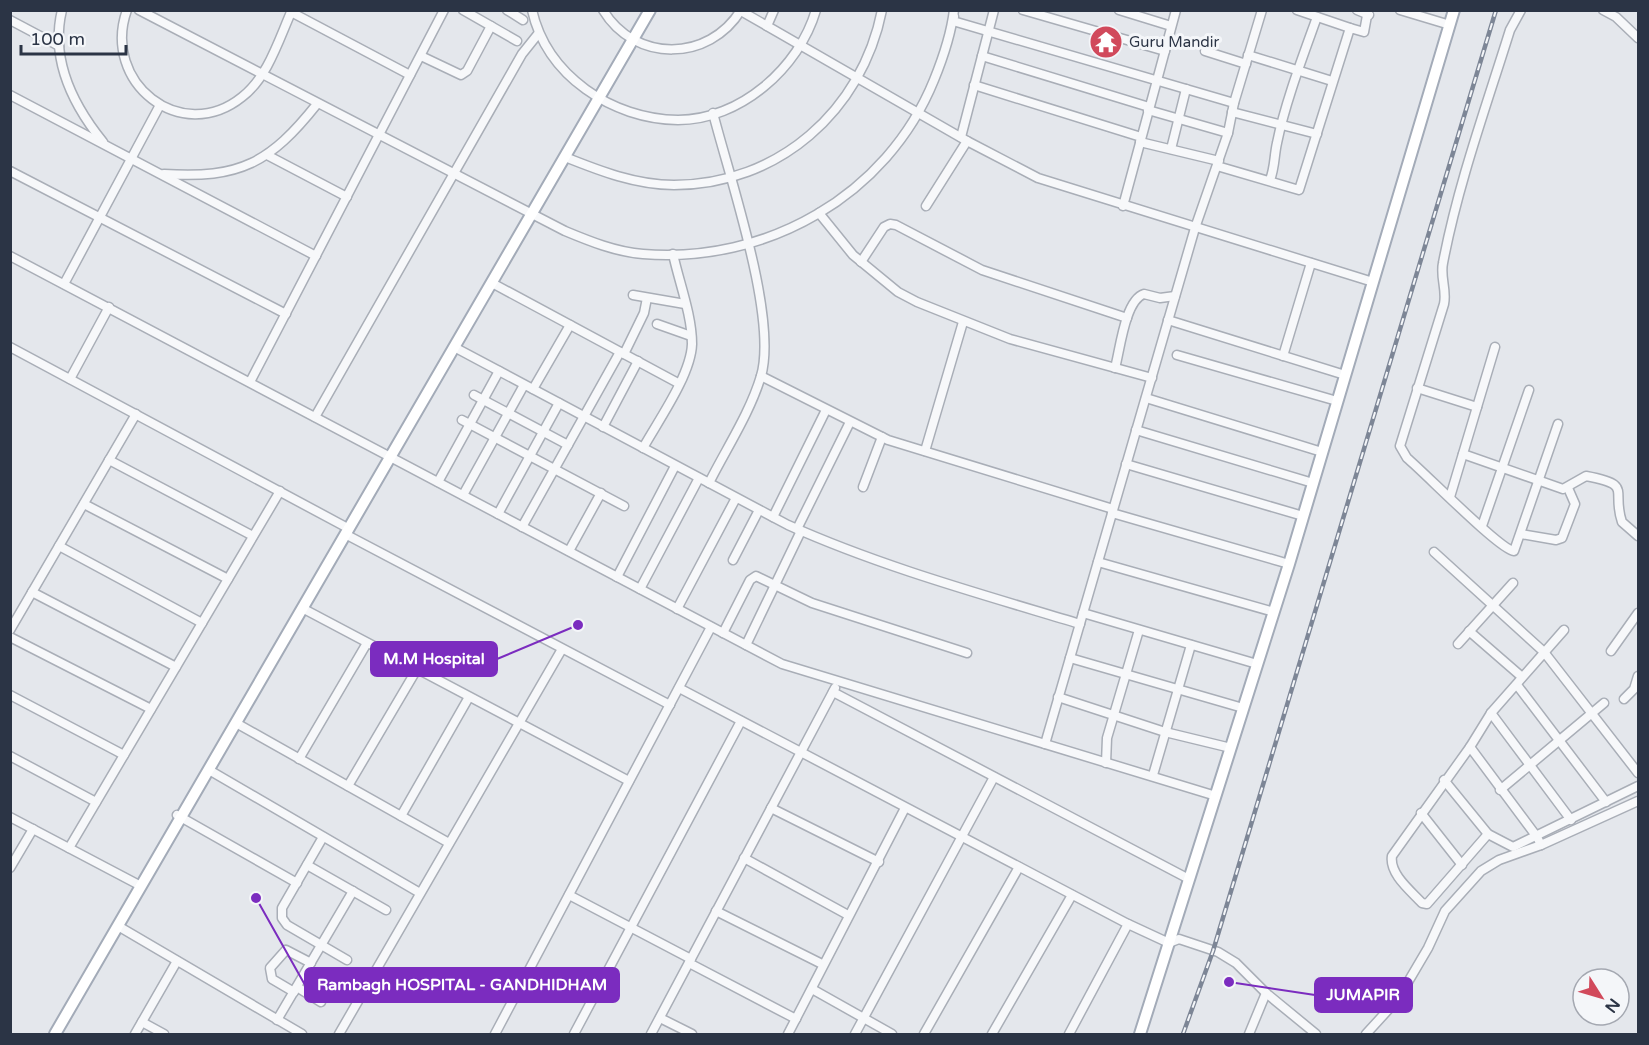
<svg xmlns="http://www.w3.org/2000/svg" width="1649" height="1045" font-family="'Varela Round',sans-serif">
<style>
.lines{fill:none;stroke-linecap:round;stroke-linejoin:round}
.minor-casing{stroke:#a9aeb7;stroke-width:11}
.major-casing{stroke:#a3abb8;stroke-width:14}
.minor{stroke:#f7f8fa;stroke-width:8}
.major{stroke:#fff;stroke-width:10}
.rail-casing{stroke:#7d8696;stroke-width:4.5}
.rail{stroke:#f4f6f9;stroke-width:2;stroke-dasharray:7;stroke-linecap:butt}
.labels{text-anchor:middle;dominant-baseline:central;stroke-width:6;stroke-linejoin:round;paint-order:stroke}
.poi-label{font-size:15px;fill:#2b3445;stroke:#f4f6f9;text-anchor:start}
.leader{fill:none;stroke:#7b2cbf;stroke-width:2}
.callout-dot{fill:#7b2cbf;stroke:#f4f6f9;stroke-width:2}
.callout{fill:#7b2cbf;stroke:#7b2cbf;stroke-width:2}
.callout-label{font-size:16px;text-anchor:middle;font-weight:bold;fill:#fff}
</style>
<rect width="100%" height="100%" fill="#e4e7ec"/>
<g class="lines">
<g class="minor-casing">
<g id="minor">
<path d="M62,10C50,59 73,105 103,142"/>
<path d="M127,10C101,82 181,146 242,97C268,77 279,39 292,10"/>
<path d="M139,10L565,231C589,241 616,252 643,254C766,264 887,196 934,80C943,58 951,35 954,10"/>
<polyline points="463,10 517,41"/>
<polyline points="507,10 523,20"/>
<path d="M532,10C547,76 612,119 678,120C740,120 799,68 816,10"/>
<path d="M603,10C635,63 709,62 741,10"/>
<polyline points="1023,10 1165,51"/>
<polyline points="1119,10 1171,26"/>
<polyline points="1297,10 1350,28"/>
<polyline points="1357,10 1369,15"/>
<polyline points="1400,10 1450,25"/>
<path d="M1521,10L1510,30C1486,107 1458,184 1443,263C1440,277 1447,290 1444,304L1400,446L1407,458C1424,472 1500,550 1514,551L1558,424"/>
<polyline points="1603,10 1616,17 1638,38"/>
<polyline points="741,11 967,141 1038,178 1373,282"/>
<polyline points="291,12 410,75"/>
<polyline points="954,17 953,21 1234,103"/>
<polyline points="10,20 59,46"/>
<polyline points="767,26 774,10"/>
<polyline points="1205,51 1246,64"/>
<polyline points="1248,55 1332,81"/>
<polyline points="421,56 461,75 467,71 491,26"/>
<polyline points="982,56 1149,107"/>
<polyline points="974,85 1141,137"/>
<polyline points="10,95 316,256"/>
<polyline points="1148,110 1228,133"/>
<polyline points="1232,112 1317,134"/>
<polyline points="961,137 994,10"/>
<polyline points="1140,142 1219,161"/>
<polyline points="1171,149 1186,89"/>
<polyline points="267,155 347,197"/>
<path d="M565,157C600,171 636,185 674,185C778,185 862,111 882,10"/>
<polyline points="1217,166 1299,190 1350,28 1364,32 1368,10"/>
<polyline points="10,171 286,314"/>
<path d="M164,174C240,179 270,163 317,104"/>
<path d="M1270,180C1275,167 1274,156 1277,143C1285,103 1303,56 1317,17"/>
<polyline points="926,206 967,141"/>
<polyline points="1123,206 1176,10"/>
<polyline points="819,213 853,255 898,292 917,302 1010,339 1152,378"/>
<polyline points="10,256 782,664 1216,796"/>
<polyline points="861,262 884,227 890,224 896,225 982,270 1127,318"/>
<polyline points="492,283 678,383"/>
<polyline points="64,284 160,105"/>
<polyline points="633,295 685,304"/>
<polyline points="1168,320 1345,375"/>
<polyline points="657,324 691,336"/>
<polyline points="10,347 344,526"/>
<path d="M454,347L788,525C882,567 981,594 1080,624"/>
<polyline points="624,354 644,313 647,298"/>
<polyline points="1177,355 1337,401"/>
<polyline points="1283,356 1311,263"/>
<path d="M1115,368C1120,350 1125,300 1144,294L1160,298L1175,296"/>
<polyline points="761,376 888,440 1113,509"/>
<polyline points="70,379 109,307"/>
<polyline points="250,382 444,10"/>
<polyline points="1417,388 1477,407"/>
<polyline points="533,389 570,325"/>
<polyline points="474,395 568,445"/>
<polyline points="1146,398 1322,452"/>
<polyline points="315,417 522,54 538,34"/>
<polyline points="462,420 624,506"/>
<polyline points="603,427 638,361"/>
<polyline points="1136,430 1313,483"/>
<path d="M643,448C658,421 691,375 692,344C692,315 679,282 673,254"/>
<polyline points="925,451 963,322"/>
<path d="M1463,454L1563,489L1586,476C1634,485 1611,490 1622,522L1638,536"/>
<polyline points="109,460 253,536"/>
<polyline points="1126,464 1303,516"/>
<polyline points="438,482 499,371"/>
<path d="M709,483C726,449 750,413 761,376C778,318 729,176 713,113"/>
<polyline points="863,487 882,437"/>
<polyline points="463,495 524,385"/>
<polyline points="1450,497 1495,347"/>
<polyline points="84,504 228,579"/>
<polyline points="1112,513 1289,564"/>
<polyline points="498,514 559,403"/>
<polyline points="773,517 826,410"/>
<polyline points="1482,526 1529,390"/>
<polyline points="522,527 620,352"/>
<polyline points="797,529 850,422"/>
<polyline points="345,534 670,705"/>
<polyline points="1521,534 1556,540 1562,538 1575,504 1568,488"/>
<polyline points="59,546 202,623"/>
<polyline points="569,551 601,493"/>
<polyline points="1434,552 1544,652 1638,773"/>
<polyline points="733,560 759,510"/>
<polyline points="1098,562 1274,612"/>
<polyline points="617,577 675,466"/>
<polyline points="640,589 699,478"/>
<polyline points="32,592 176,667"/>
<polyline points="302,608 629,781"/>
<polyline points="677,609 736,498"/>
<polyline points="1083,613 1257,664"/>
<polyline points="10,630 136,414"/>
<polyline points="1469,631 1522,677"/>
<polyline points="723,633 750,580 756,576 812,603 967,653"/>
<polyline points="10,637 151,709"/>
<polyline points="1458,644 1513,583"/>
<polyline points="746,645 801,531"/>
<polyline points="1611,651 1638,613"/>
<polyline points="1070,658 1243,708"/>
<polyline points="1517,685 1606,802"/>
<polyline points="679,688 1128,924 1169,943 1179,939 1218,952 1236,963 1266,993 1316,1034"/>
<polyline points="833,692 1189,879"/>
<polyline points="10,695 124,755"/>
<polyline points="1058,697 1165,732 1231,748"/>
<polyline points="1624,699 1634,689 1638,676"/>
<polyline points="1491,713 1571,820"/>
<polyline points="236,723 449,843"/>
<polyline points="1045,744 1195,228 1228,133 1234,103 1262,10"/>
<path d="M1470,747L1392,856C1389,874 1411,891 1422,903L1427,904L1488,834"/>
<polyline points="10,756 96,802"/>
<polyline points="299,759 367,643"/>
<polyline points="1106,763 1107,738 1139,630"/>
<polyline points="209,770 420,893"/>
<polyline points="1153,775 1191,645"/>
<polyline points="1444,780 1488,834 1513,847 1638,786"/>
<polyline points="348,786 417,669"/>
<polyline points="1500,790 1604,703"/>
<polyline points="771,808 879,862"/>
<polyline points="1421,813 1462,865"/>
<polyline points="177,815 297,883"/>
<polyline points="401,816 469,697"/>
<polyline points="10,817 141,886"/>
<polyline points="323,837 282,908 282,918 287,925 347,960"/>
<polyline points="1541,845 1537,837 1470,747 1491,713 1564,630"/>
<polyline points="69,848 280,491"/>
<polyline points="744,858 848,915"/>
<polyline points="307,865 386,910"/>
<polyline points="10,868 33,829"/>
<polyline points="569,895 691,959"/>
<polyline points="716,911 822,964"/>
<polyline points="118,926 302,1034"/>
<polyline points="689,963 796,1019"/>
<polyline points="297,987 321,1002"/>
<polyline points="812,989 892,1034"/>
<polyline points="294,992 272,979 270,968 286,950 311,963"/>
<polyline points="660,1018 692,1034"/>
<polyline points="277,1020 353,891"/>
<polyline points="142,1022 164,1034"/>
<polyline points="135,1034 177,961"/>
<polyline points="339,1034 562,649"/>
<polyline points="495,1034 711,627"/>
<polyline points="574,1034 741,721"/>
<polyline points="651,1034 835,688"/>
<polyline points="788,1034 905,808"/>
<polyline points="855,1034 994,777"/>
<polyline points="924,1034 1019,867"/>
<polyline points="992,1034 1072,895"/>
<polyline points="1069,1034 1128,924"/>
<polyline points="1249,1034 1266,993"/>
<polyline points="1366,1034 1398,999 1428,948 1445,911 1481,871 1499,860 1541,845 1638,801"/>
</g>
</g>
<g class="major-casing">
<g id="major">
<polyline points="55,1034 650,10"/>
<polyline points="1140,1034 1289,564 1454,10"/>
</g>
</g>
<use href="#minor" class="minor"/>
<use href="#major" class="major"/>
<g class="rail-casing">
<polyline id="rail" points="1183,1034 1213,951 1496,10"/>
</g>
<use href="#rail" class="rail"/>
</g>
<defs>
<g id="temple-disc" transform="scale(1.725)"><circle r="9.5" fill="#d1495b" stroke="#f4f6f9"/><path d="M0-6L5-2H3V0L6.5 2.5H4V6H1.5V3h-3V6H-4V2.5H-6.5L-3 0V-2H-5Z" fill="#fff"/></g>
</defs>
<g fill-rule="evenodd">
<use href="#temple-disc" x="1106" y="42"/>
</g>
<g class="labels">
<g class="poi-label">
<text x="1129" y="42">Guru Mandir</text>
</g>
</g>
<path class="leader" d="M578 625L497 659M256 898L305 985M1229 982L1315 995"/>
<g class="callout-dot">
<circle cx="578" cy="625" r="6"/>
<circle cx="256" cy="898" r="6"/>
<circle cx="1229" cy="982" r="6"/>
</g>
<g class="callout">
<rect x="371" y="642" width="126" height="34" rx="6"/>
<rect x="305" y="968" width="314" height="34" rx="6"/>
<rect x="1315" y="978" width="97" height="34" rx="6"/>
</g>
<g class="callout-label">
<text x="434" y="664">M.M Hospital</text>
<text x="462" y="990">Rambagh HOSPITAL - GANDHIDHAM</text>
<text x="1363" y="1000">JUMAPIR</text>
</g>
<rect width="1649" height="1045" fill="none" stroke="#2b3445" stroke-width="24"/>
<g transform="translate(1601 997) rotate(127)"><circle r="28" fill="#f4f6f9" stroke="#a4a8b1" stroke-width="1.5"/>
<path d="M0-4.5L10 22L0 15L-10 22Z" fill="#d1495b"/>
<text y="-9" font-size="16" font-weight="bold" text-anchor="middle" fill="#2b3445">N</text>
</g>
<path d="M21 45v9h105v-9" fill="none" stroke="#2b3445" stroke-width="3"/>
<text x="30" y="45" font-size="18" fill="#2b3445" stroke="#f4f6f9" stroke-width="4.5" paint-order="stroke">100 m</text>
</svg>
